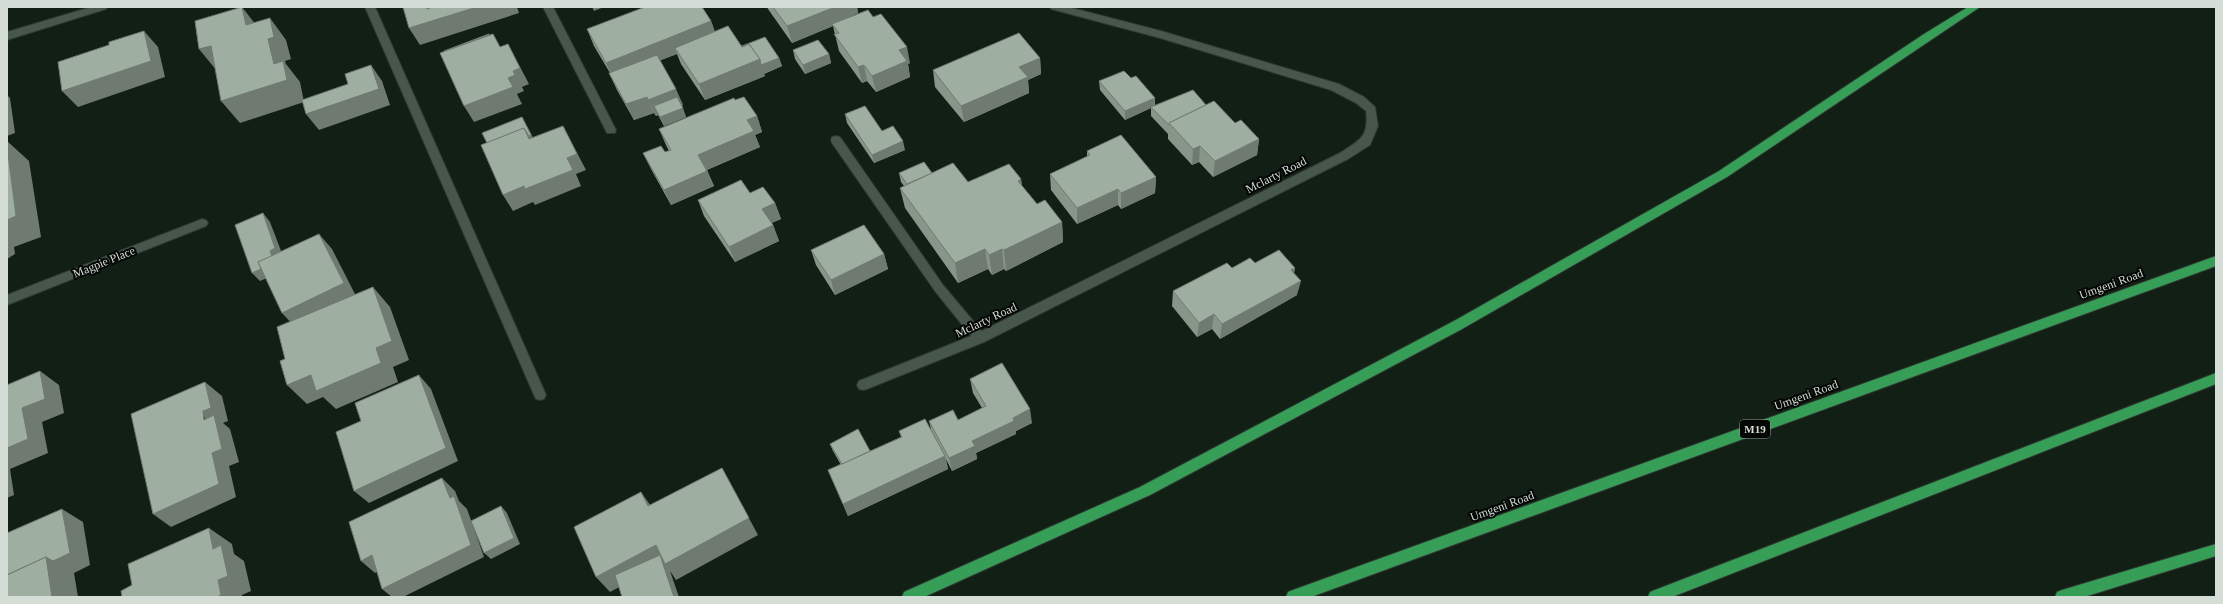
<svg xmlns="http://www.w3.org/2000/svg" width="2223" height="604" font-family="Georgia,serif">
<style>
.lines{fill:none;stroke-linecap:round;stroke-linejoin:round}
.service-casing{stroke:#2f3831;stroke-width:2}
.minor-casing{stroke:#2f3831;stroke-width:2}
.motorway-casing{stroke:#2f3831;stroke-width:2}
.service{fill:#48574b;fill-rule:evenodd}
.minor{fill:#48574b;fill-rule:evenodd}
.motorway{fill:#379e58;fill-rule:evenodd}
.wall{fill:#88968a}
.shaded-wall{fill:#6f7a71}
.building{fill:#9eafa1;stroke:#6f7a71}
.labels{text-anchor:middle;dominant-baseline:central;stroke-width:4;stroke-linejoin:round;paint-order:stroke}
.shield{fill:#040704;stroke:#969d97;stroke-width:1}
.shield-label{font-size:11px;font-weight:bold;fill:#d4ddd6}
.street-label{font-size:12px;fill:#d4ddd6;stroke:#040704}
</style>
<rect width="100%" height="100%" fill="#121f15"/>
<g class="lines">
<g class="service-casing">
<g id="service">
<polygon points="543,7 553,7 616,130 615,133 607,133"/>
<polygon points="836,136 840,137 943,285 984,334 986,338 984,342 976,342 935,291 832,143 831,140 832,137"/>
</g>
</g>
<g class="minor-casing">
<g id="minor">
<polygon points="91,7 107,7 106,9 7,40 7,32"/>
<polygon points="365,7 375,7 546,395 544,399 540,400 536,399 534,395"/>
<path d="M1050,7H1068L1161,31L1339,84L1364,97L1375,107L1378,126L1370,145L1348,159L984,342L867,389L863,390L859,389L857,385L859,381L976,334L1340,153C1360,140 1369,137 1366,111L1356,103L1331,90L1160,38L1051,9Z"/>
<polygon points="202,219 206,220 208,223 206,226 7,305 7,295"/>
</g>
</g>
<g class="motorway-casing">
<g id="motorway">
<polygon points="1968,7 1980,7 1727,177 1462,329 1150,495 924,597 902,597 904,592 1140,487 1454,321 1719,171 1924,34"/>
<polygon points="2216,256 2216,266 1311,597 1286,597 1288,592 1293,590"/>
<polygon points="2216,373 2216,384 1672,597 1648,597 1650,592 1655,590"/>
<polygon points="2216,544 2216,556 2084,597 2055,597 2057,592 2062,590"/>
</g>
</g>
<use href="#service" class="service"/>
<use href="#minor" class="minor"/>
<use href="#motorway" class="motorway"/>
</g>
<g class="wall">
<polygon points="767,7 857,7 858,13 843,20 910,63 908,64 910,77 876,92 867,81 862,83 839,51 833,26 792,43 768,9"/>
<polygon points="711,21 715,32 742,46 779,58 782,66 764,74 765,76 705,100 681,64 677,54 660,60 683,105 681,105 686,117 664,126 658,115 656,116 654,113 634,120 617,90 609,73 610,73 594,46 587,29"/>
<polygon points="793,50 829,54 831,63 805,74 795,59"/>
<polygon points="1040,58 1041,74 1028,80 1029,93 964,122 935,87 933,70"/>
<polygon points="1131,78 1155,98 1155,106 1206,105 1259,139 1257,155 1213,177 1199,162 1192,165 1168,139 1168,134 1151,116 1151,108 1125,120 1100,90 1099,81"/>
<polygon points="735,100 757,116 762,132 755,135 760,147 707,170 714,186 671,205 651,169 643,153 665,152 669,151 666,145 659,129"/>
<polygon points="845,114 882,131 905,150 874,163 847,123"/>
<polygon points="1087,151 1156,177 1155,193 1121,209 1118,205 1077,224 1051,190 1050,174 1087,157"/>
<polygon points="899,173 932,173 968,182 1021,179 1022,186 1037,204 1062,222 1063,242 1006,271 1004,269 992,275 988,269 958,283 905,208 900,188 904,186 901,182"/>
<polygon points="750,193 775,203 781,219 771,223 773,225 779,241 735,262 704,216 698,200"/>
<polygon points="811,250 884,254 888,269 835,295 816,265"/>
<polygon points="1255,263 1295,268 1294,273 1297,295 1220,339 1212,329 1197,337 1172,306 1173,291 1232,268"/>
<polygon points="970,379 1032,423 1016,431 1016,434 976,453 977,459 952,471 946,459 948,469 848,516 828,470 841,465 833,451 830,444 870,451 901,437 899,431 931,429 929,421 958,420 982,408 973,393"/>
</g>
<g class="shaded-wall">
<polygon points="242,7 259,29 246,25"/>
<polygon points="427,7 429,7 434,16 477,7 517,7 519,13 420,45 409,28"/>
<polygon points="592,7 604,7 594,11"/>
<polygon points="835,7 857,7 858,13 832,24 833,26 792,43 787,26"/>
<polygon points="270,18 286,40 291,59 285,61 286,64 300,82 304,102 240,123 221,101 274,64 268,39"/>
<polygon points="711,21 717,38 675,48 677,54 613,79 606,63"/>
<polygon points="144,31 158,47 165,77 78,107 62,91"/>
<polygon points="508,44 529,84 522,87 524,91 517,94 522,104 474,122 464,106 508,78"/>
<polygon points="211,46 217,71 199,49"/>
<polygon points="907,47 910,63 908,64 910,77 876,92 872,76 899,50"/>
<polygon points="829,54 831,63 805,74 803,65"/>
<polygon points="779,58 782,66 764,74 765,76 705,100 699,84 760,59"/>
<polygon points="1040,58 1041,74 1028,80 1029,93 964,122 961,106 1019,67"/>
<polygon points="371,65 382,81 390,105 319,130 306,114 379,89"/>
<polygon points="864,65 867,81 862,83 858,67"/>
<polygon points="676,89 683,105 659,114 654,106 658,115 656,116 648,100"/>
<polygon points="7,95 10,98 15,133 7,136"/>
<polygon points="647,97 654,113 634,120 626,104"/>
<polygon points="1155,98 1154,106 1151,107 1151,108 1125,120 1125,111"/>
<polygon points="683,108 686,117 664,126 660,117"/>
<polygon points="757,116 762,132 755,135 760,147 704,171 698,155 747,120"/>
<polygon points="522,117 536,143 496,159"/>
<polygon points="563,126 586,170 576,174 581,186 535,205 533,202 513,211 503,195 567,158"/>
<polygon points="1259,139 1257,155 1213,177 1215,161"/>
<polygon points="7,141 29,161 41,237 14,247 15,254 7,259"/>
<polygon points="903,141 905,150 874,163 872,155"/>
<polygon points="1200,146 1199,162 1192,165 1193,149"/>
<polygon points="707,171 714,186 671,205 664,190"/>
<polygon points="1156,177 1155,193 1121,209 1121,193"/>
<polygon points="1021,179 1023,200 1018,181"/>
<polygon points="1118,189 1118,205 1077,224 1077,208"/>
<polygon points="775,203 781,219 767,225 762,209"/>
<polygon points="263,213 270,222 283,256 283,271 260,281 252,273 270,251"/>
<polygon points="1062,222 1063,242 1006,271 1004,250"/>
<polygon points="773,225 779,241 735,262 729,247"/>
<polygon points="319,234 332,249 357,298 296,328 282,313"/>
<polygon points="985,249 988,269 958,283 955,263"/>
<polygon points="1002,249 1004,269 992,275 989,255"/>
<polygon points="884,254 888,269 835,295 831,280"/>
<polygon points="1295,268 1292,283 1291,270"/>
<polygon points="1301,281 1297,295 1220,339 1222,324"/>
<polygon points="373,287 390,307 409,360 393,367 398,382 336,409 323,397 307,404 287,385"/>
<polygon points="1214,314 1212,329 1197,337 1199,323"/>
<polygon points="40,371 59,385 64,413 42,422 48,453 10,469 14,495 7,498 7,448 22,408"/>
<polygon points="419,375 431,389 458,461 369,503 354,491"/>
<polygon points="205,382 222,396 228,421 223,423 230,429 239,462 229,466 236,497 171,527 153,514 212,453 203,411"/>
<polygon points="1030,409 1032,423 1016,431 1016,434 976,453 977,459 952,471 949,458 972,441"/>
<polygon points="945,456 948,469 848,516 843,504"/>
<polygon points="722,468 758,535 676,580 670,571 679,597 674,597 663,564 610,592 596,577"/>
<polygon points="442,478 455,491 459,501 467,509 484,557 403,597 392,597 382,589 450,498"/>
<polygon points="641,492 653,509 648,506"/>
<polygon points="501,506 507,513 520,544 491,559 484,553"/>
<polygon points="62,509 83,522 90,565 74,573 78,597 52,597 46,557"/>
<polygon points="209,528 232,544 234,554 244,561 251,591 242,595 242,597 217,597 218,580"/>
<polygon points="372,555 386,567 375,573 361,561"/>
</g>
<g class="building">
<polygon points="242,7 246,25 270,18 274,37 268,39 274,64 283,61 287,80 221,101 211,46 199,49 195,21"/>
<polygon points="403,7 427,7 427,9 432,7 477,7 409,28"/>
<polygon points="645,7 702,7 711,21 606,63 587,29"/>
<polygon points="773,7 835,7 787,26"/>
<polygon points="868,10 873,17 881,14 907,47 899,50 907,61 872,76 864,65 858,67 834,34 839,33 832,24"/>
<polygon points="728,26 742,47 749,44 760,59 699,84 675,48"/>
<polygon points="144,31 151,61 62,91 58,62 109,45 109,42"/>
<polygon points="1019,33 1040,58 1019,67 1028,77 961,106 933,70"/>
<polygon points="489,34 489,35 445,52 444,51"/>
<polygon points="493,34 500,47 508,44 520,68 513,71 515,75 508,78 513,87 464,106 440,53"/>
<polygon points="765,37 779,58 761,65 760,59 749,44 742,47 742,46"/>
<polygon points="818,40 829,54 803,65 793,50"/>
<polygon points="657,55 676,89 648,100 647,97 626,104 609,73"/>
<polygon points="371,65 379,89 306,114 302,100 348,84 345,74"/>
<polygon points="1124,71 1131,78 1136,76 1155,98 1125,111 1099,81"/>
<polygon points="1193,90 1206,105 1169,123 1169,125 1151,107"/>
<polygon points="677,97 683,108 660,117 654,106"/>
<polygon points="744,97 757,116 747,120 754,131 698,155 707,171 664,190 643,153 661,146 665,152 671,150 659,129 734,98 735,100"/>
<polygon points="1214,101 1235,123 1241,120 1259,139 1215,161 1200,146 1193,149 1169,123"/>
<polygon points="865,106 882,131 893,126 903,141 872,155 845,114"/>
<polygon points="522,117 531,135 529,136 524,128 487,143 482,133"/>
<polygon points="563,126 577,154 567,158 573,170 525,189 524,186 503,195 481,145 524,128 529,139"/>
<polygon points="1121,135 1156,177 1121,193 1118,189 1077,208 1050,174 1090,155 1087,151"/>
<polygon points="7,146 16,216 7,220"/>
<polygon points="924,162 932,173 907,184 899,173"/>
<polygon points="953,163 968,182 1009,164 1021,179 1018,181 1037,204 1045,200 1062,222 1004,250 1002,249 989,255 985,249 955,263 900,188"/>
<polygon points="741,180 750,193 763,187 775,203 762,209 773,225 729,247 698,200"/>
<polygon points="263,213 275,248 270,251 272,256 258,262 261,269 252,273 235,225"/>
<polygon points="864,225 884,254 831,280 811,250"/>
<polygon points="319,234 344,283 282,313 258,262"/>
<polygon points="1279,250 1295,268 1291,270 1301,281 1222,324 1214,314 1199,323 1173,291 1227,263 1232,268 1250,258 1255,263"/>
<polygon points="373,287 392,341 376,348 381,363 316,391 311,375 287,385 280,361 285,359 277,327"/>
<polygon points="1002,363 1030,409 1013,418 1014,421 972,441 975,446 949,458 929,421 953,410 958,420 986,406 970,379"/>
<polygon points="40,371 45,399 22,408 28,439 7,448 7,385"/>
<polygon points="419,375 446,448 354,491 336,432 361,421 355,403"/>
<polygon points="205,382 211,408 203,411 204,420 214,415 222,449 212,453 219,484 153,514 131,414"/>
<polygon points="925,419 945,456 843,504 828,470 902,437 899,431"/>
<polygon points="858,429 870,451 842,464 830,444"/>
<polygon points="722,468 749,518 665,564 656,545 596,577 574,527 641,492 648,506"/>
<polygon points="442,478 450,498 454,496 471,545 382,589 372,555 361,561 349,522"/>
<polygon points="501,506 514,538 484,553 471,521"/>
<polygon points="62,509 70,553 53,561 46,557 7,575 7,533"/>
<polygon points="209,528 213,549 221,545 228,576 218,580 221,595 217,597 122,597 121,591 132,585 128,564"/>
<polygon points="660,555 674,597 622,597 615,575"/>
<polygon points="46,557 52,597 7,597 7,575"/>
</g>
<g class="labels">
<rect class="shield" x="1740" y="420" width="30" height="18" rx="3"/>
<g class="shield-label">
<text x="1755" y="429">M19</text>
</g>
<g class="street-label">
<text transform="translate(1276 175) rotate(-27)">Mclarty Road</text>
<text transform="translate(104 262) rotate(-22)">Magpie Place</text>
<text transform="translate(2111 284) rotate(-20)">Umgeni Road</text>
<text transform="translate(986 320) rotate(-25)">Mclarty Road</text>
<text transform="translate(1806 395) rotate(-20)">Umgeni Road</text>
<text transform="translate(1502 506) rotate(-20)">Umgeni Road</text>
</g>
</g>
<rect width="2223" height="604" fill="none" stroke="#d4ddd6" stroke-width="16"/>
</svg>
